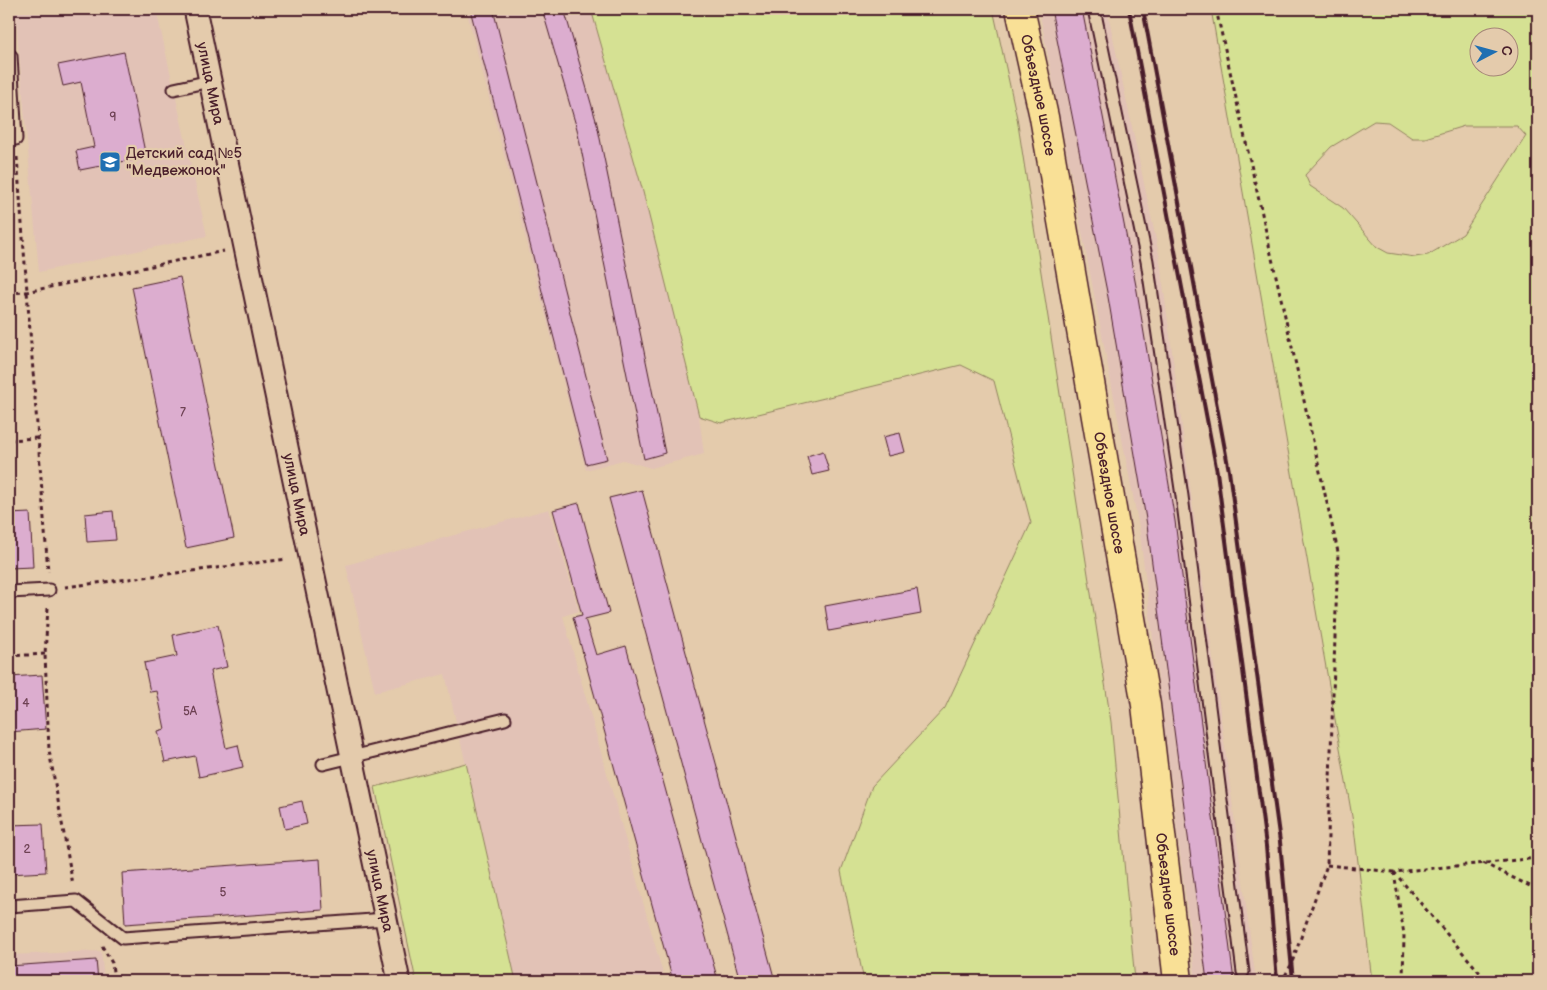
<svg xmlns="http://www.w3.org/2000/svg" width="1547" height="990" font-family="'Balsamiq Sans',sans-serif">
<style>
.built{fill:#e2c2b6}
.green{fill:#d5e193;stroke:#90805f;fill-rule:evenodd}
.building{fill:#dcadcf;stroke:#4a1f2b}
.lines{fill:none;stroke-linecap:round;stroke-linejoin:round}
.lane-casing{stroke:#4a1f2b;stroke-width:15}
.street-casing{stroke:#4a1f2b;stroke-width:25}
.primary-casing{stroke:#4a1f2b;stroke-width:31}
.path{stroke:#4a1f2b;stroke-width:3;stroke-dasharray:4 4;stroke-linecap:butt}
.lane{stroke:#e4cbac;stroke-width:11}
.street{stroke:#e4cbac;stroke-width:21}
.primary{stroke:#f9e096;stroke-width:28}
.rail{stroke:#4a1f2b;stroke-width:4}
.labels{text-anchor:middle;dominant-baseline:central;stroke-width:4.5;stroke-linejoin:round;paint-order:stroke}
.number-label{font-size:12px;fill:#6e4254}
.street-label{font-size:15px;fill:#4a1f2b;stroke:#e4cbac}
.poi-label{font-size:15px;fill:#4a1f2b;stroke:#e4cbac;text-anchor:start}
</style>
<rect width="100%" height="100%" fill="#e4cbac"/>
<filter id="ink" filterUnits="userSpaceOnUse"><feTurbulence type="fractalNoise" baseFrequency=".02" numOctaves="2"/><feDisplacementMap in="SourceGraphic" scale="10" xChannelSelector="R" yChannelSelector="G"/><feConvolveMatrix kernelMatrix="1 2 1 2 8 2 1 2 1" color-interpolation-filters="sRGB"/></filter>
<g filter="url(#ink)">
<g class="built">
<polygon points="15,9 156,9 207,236 39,272"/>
<polygon points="466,9 591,9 642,188 699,416 704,454 651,468 623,460 586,470"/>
<polygon points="1039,9 1107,9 1159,254 1256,981 1196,981 1139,527"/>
<polygon points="549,509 579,611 563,616 665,981 516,981 445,674 375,692 346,565"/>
<polygon points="101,951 104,981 9,981 9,955"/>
</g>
<g class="green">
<polygon points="591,9 993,9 1017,118 1111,722 1135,981 864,981 841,871 872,786 945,708 1031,523 994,381 961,365 721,423 699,416 642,188"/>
<path d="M1211,9H1538V981H1372L1354,828ZM1480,38H1510V68H1480ZM1374,121L1388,122L1412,138H1425L1464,126H1517L1526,136L1463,234L1428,255L1415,257L1388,253L1377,247L1343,208L1310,186L1305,175L1331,147Z"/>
<polygon points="466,763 516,981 416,981 375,787"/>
</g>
<g class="building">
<polygon points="470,9 493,9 607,459 586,464"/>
<polygon points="542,9 564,9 597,124 665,453 644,459 577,129"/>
<polygon points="1051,9 1082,9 1137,291 1175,521 1234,981 1207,981 1147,525 1108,297"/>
<polygon points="124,52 146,157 80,170 76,151 94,147 81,82 63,86 58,65"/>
<polygon points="180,277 234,538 186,548 132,287"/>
<polygon points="900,433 905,452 888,456 883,437"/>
<polygon points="823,451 829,471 812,475 807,456"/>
<polygon points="642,490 775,981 740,981 609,498"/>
<polygon points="579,503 609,613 585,619 596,655 626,646 718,981 673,981 573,617 582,615 553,510"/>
<polygon points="113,511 116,540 87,542 85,514"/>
<polygon points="30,513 33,567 9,568 9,514"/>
<polygon points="917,589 921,614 829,631 825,606"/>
<polygon points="218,625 227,667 210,671 226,748 238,745 243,767 199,777 195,756 165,762 158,731 165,729 157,691 150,692 144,663 177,656 173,635"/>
<polygon points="42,675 46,729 9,732 9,677"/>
<polygon points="302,801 307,824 285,829 280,806"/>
<polygon points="43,824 46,872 9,874 9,825"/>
<polygon points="320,859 323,910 125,924 122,873"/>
<polygon points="96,960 98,981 9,981 9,966"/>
</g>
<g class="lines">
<g class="lane-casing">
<g id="lane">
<polyline points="1094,9 1147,261 1182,496 1243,972"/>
<polyline points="9,56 11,56 16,139 9,139"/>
<polyline points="174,89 210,81"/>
<polyline points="9,592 49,590"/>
<polyline points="323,764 505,719"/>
<polyline points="9,906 76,901 123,938 386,919"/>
</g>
</g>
<g class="street-casing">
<g id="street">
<path id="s1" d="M195,9L399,981"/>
</g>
</g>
<g class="primary-casing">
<g id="primary">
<path id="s2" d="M1020,9L1044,117L1146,705L1178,981"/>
</g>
</g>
<g class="path">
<polyline points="1216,9 1338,552 1327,865 1291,965 1282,981"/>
<polyline points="9,12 10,37"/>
<polyline points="17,157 48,572"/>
<polyline points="9,293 26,292 224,251"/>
<polyline points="9,440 37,438"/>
<polyline points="65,587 287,559"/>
<polyline points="48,608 45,654 49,750 73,885"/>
<polyline points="9,656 45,654"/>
<polyline points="1483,863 1538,890"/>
<polyline points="1327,865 1394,872 1538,858"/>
<polyline points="1394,872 1487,981"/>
<polyline points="1394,872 1404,935 1403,981"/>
<polyline points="102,946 112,963 114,981"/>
<polyline points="1056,981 1064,979 1072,981"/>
</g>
<use href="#lane" class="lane"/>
<use href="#street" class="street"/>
<use href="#primary" class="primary"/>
<g class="rail">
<polyline points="1129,9 1217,472 1266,846 1277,981"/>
<polyline points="1143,9 1229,471 1280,842 1293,981"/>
</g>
</g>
</g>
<defs>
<g id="school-square" transform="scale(1.125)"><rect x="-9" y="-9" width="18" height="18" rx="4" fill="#1f6fb2" stroke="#e4cbac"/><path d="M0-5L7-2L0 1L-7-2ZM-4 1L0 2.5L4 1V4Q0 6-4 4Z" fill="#fff"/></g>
</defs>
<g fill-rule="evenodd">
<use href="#school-square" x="110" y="162"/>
</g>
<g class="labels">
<g class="number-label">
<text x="113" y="117">9</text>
<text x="183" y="412">7</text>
<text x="26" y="703">4</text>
<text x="190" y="711">5А</text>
<text x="27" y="849">2</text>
<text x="223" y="892">5</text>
</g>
<g class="street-label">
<text stroke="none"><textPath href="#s1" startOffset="76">улица Мира</textPath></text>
<text stroke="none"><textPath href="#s2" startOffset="88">Объездное шоссе</textPath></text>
<text stroke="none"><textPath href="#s2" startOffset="492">Объездное шоссе</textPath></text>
<text stroke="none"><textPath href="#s1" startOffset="496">улица Мира</textPath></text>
<text stroke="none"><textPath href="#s1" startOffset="901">улица Мира</textPath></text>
<text stroke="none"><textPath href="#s2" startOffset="898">Объездное шоссе</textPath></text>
</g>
<g class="poi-label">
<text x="126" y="153">Детский сад №5<tspan x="126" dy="17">"Медвежонок"</tspan></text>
</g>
</g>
<rect width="1547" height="990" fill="none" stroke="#e4cbac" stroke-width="30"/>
<rect x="15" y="15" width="1517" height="960" fill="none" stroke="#4a1f2b" stroke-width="2" filter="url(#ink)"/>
<g transform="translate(1494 52) rotate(84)"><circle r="24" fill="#e4cbac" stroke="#a68678"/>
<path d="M0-4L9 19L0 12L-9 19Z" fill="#1f6fb2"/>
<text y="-8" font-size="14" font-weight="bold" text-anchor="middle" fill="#4a1f2b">С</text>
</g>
</svg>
